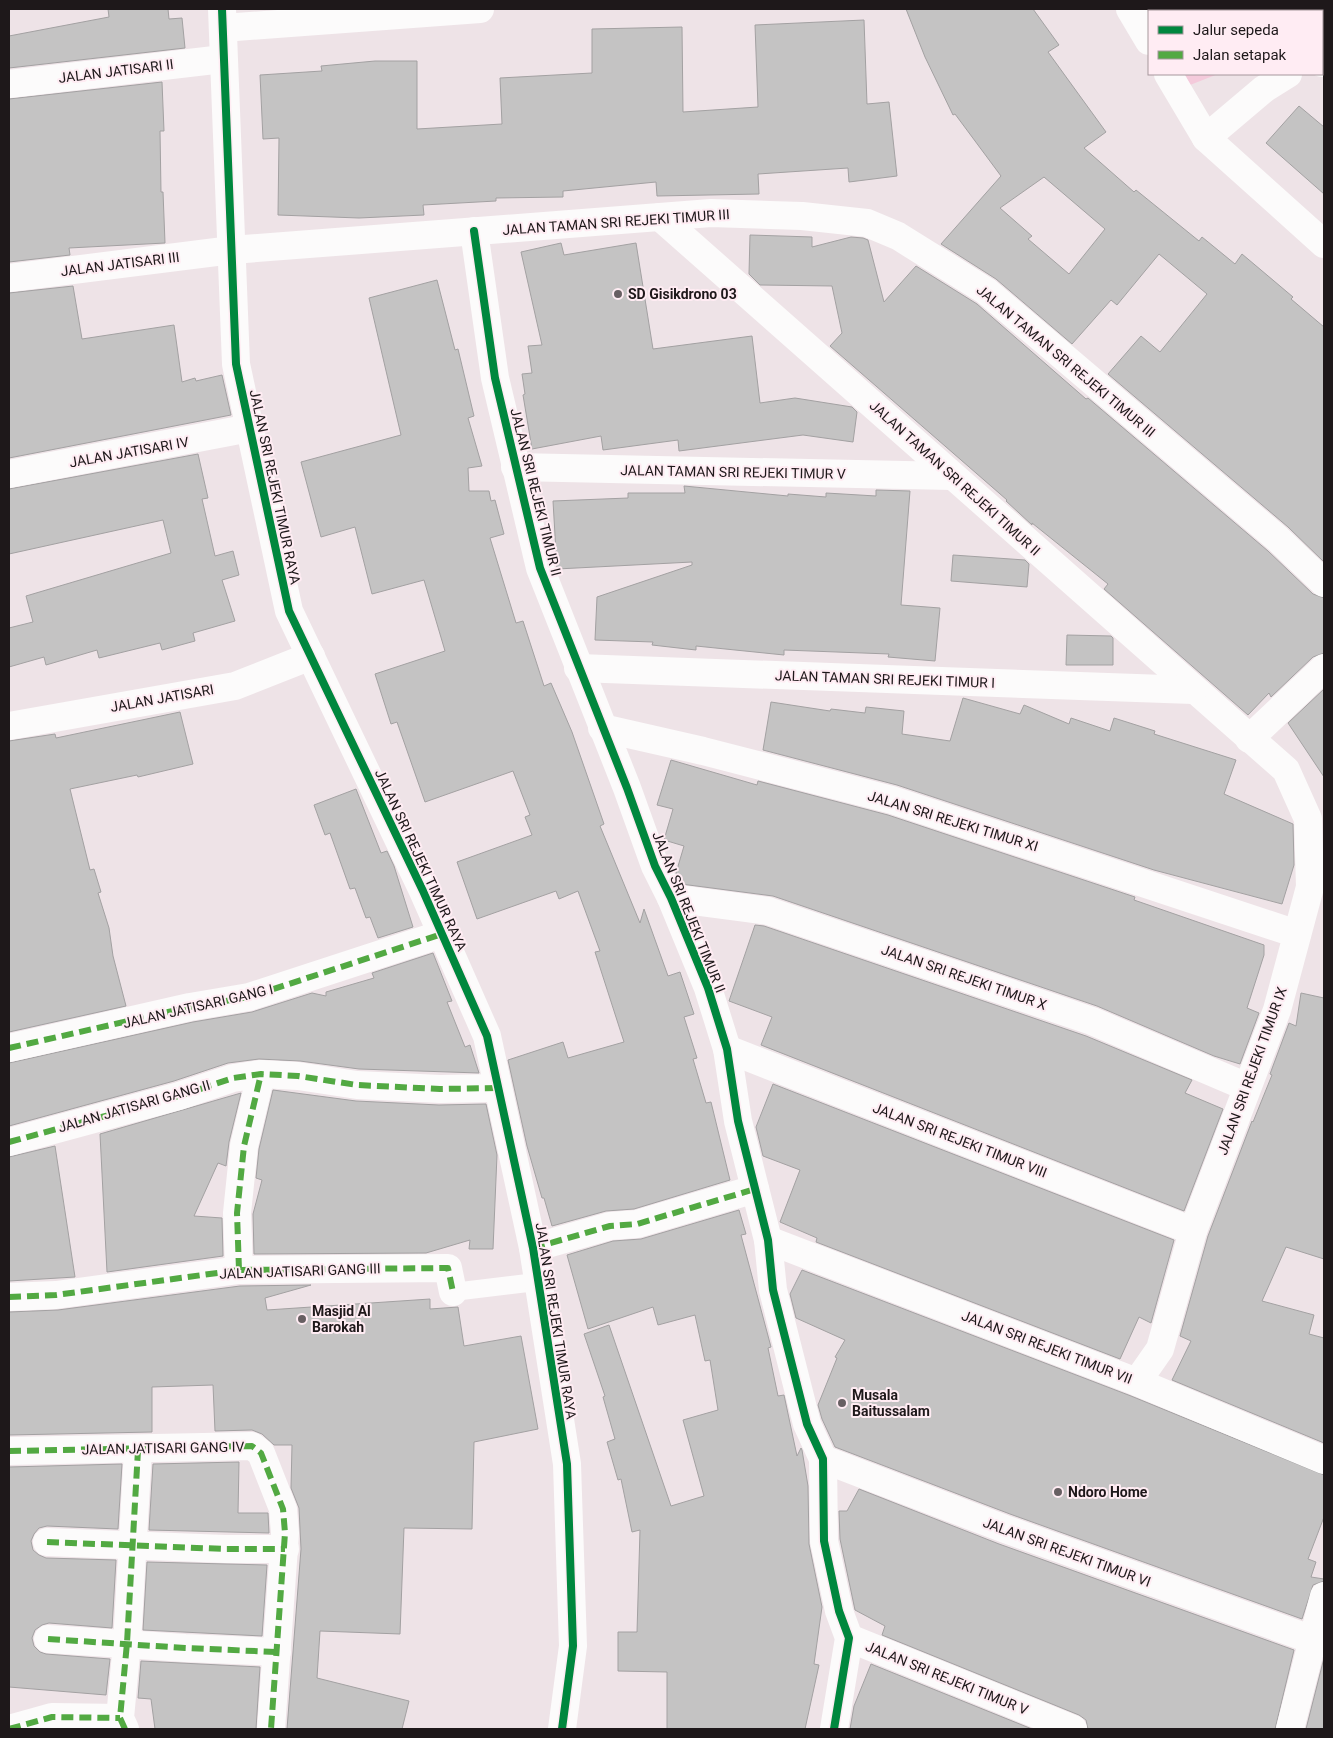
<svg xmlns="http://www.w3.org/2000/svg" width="1333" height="1738" font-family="Roboto,sans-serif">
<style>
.green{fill:#f4cadb}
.building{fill:#c4c3c3;stroke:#a3a1a2;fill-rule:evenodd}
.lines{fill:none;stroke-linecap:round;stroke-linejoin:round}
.lane{stroke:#fcfbfb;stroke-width:18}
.street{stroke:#fcfbfb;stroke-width:28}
.quiet{stroke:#52a942;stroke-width:6;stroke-dasharray:12 6;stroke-linecap:butt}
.cycleway-casing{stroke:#ffecf3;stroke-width:11}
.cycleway{stroke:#00873e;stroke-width:8}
.poi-dot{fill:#675f62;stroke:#ffecf3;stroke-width:2}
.labels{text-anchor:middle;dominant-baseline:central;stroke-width:4;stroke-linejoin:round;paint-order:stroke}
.street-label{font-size:14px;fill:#1e181a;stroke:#ffecf3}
.poi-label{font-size:14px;font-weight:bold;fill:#1e181a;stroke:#ffecf3;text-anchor:start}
</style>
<rect width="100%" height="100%" fill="#eee3e7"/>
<g class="green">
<polygon points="1157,9 1238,9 1239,11 1158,11"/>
<polygon points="1185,74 1218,74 1190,85"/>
</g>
<g class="building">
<polygon points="108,9 168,9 169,19 182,18 185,48 9,68 9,36 109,17"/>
<path d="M906,9H1033L1059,45L1048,52L1106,132L1084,148L1134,192L1136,190L1199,241L1202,237L1235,264L1242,254L1293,297L1291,299L1324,327V562L1288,527L1108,374L1141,336L1160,352L1207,294L1159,254L1117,305L1111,300L1072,344L996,279L941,244L1001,176L955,114L953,115L925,57ZM1044,177L1105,229L1069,274L1028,239L1032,236L1000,208Z"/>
<polygon points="864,20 867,104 889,102 897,176 849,182 848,168 758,174 759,194 657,196 656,182 563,191 563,197 496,198 496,201 423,205 424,215 359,218 278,215 279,138 263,139 260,75 322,71 321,66 375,61 417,61 417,129 502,124 500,78 592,73 592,29 682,27 683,112 758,107 755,25"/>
<polygon points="162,82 164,131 160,131 161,192 163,192 165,243 69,248 70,255 9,262 9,99"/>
<polygon points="1299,106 1324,127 1324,194 1266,143"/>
<polygon points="750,235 812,237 812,247 851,237 863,238 868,240 884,302 916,266 977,304 1086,399 1088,398 1268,551 1313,594 1324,598 1324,653 1313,657 1271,697 1269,693 1248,715 1104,589 1108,584 1032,523 1032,525 1006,501 1007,500 830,346 842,333 832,286 760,285 749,274"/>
<polygon points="561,243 564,255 636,243 653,349 752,336 760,403 795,398 852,407 857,412 853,442 803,435 679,451 678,440 603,450 601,436 532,449 523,395 525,394 522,374 532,373 528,346 542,345 521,252"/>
<polygon points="437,280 455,350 458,349 474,416 468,418 482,466 468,468 469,491 489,491 491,501 495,500 504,534 490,538 516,623 523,621 544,686 551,683 572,732 604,824 600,826 640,923 644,909 668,976 680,972 694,1014 684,1017 697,1058 693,1059 706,1103 711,1102 730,1180 634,1209 606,1211 552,1226 544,1198 542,1198 527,1146 508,1060 563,1042 568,1058 624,1042 595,952 600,951 578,891 559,899 556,891 477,919 457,862 532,835 525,817 530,815 513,771 425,802 397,722 391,724 375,674 445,651 424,580 372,594 355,527 321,537 301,462 401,435 369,298"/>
<polygon points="73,286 82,339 174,325 182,382 195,378 196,381 222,375 231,415 9,458 9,293"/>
<polygon points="198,454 208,498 202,499 215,556 233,551 239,575 222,580 235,621 193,633 195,641 162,650 160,643 99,658 97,650 46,665 44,657 9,667 9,628 33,622 26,596 171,553 163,520 9,554 9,489"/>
<polygon points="684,486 788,496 788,494 826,497 826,493 876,496 876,490 910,491 901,605 940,608 935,661 888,657 889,654 784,650 784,655 696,646 696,650 652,645 653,642 595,640 597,597 692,565 692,562 557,569 553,501 628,498 628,493 685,493"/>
<polygon points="953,555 1025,560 1029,564 1027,587 951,581"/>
<polygon points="1067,635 1111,636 1113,638 1113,665 1066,665"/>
<polygon points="1324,689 1324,777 1288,723"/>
<polygon points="963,698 1020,714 1024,705 1069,724 1071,718 1110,731 1114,718 1155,731 1154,734 1236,760 1224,794 1293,824 1294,865 1282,904 1154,870 897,785 763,750 771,702 830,711 831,709 865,713 866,707 904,711 902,734 950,741"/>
<polygon points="180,712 193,764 138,777 137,775 70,789 90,870 94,869 101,892 98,893 109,928 113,956 126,1006 9,1032 9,741 55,734 56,738"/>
<polygon points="671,760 757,785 758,781 888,815 1135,897 1134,900 1264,945 1264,955 1247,1008 1259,1013 1240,1064 1214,1056 1097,1006 773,896 681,884 676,873 684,846 664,840 673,809 657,805"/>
<polygon points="356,789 381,853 387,851 394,866 413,927 378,938 370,917 366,918 355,888 350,889 330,833 325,835 314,805"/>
<polygon points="755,925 764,926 1086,1036 1192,1080 1185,1093 1223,1109 1184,1211 761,1045 772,1017 729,1001"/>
<polygon points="433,953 452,1001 447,1002 465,1047 470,1045 479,1073 359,1069 300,1061 259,1059 228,1063 174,1081 9,1126 9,1063 193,1022 252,1012 312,993 326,996 326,992 374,978 372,973"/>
<polygon points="1301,993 1324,998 1324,1259 1286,1247 1262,1301 1314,1315 1309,1334 1324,1338 1324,1443 1172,1380 1191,1341 1180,1336 1208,1236 1252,1121 1253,1122 1272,1075 1270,1074 1289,1023 1296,1026"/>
<polygon points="773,1084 1174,1240 1151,1323 1139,1317 1120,1359 816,1242 817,1238 780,1222 800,1170 763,1156 756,1127"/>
<polygon points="273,1090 356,1101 439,1105 486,1104 497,1155 493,1249 469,1249 470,1240 426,1253 254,1254 253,1214 262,1180 256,1178 259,1149"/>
<polygon points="241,1093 229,1142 226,1166 218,1163 194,1216 222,1218 223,1256 107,1272 100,1134"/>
<polygon points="55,1146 75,1277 9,1281 9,1157"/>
<polygon points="739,1210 746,1234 741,1235 771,1347 768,1348 778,1396 784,1395 797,1456 801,1448 802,1450 808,1486 809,1544 822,1607 814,1664 819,1665 805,1729 667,1729 667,1672 618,1671 618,1632 637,1632 640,1530 632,1532 621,1479 618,1480 607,1442 615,1439 603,1397 605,1396 584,1334 609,1325 671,1506 704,1496 683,1420 718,1410 710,1360 705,1361 695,1315 658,1325 653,1307 588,1329 567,1255 613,1241 641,1239"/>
<polygon points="802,1270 1131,1396 1324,1475 1324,1517 1308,1559 1316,1562 1311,1577 1324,1579 1324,1581 1313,1585 1302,1619 1010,1514 835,1447 822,1419 818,1405 837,1358 835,1357 845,1340 796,1318 790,1294"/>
<polygon points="311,1285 265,1298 267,1310 430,1299 430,1309 458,1307 464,1346 521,1336 538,1429 474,1442 472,1529 404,1528 400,1634 320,1631 317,1678 409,1701 402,1729 287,1729 301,1549 299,1508 291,1488 292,1445 274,1445 262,1434 252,1430 215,1431 213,1385 152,1387 152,1432 9,1435 9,1312 58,1310 240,1286"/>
<polygon points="239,1462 238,1513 268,1513 269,1533 149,1530 153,1464"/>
<polygon points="122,1464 118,1529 47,1526 39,1528 34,1534 31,1541 33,1550 39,1555 46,1558 116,1560 112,1628 49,1623 42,1625 35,1630 32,1638 34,1646 40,1652 46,1654 110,1659 106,1695 9,1687 9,1467"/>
<polygon points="859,1489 999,1544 1294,1650 1275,1729 1088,1729 1086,1720 1079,1715 882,1635 885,1626 855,1610 840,1539 839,1511 847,1511"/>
<polygon points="147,1562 267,1565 262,1636 143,1630"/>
<polygon points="1324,1658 1324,1729 1306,1729"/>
<polygon points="141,1661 260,1667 256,1729 155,1729 151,1699 138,1698"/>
<polygon points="871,1664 1032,1729 850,1729 854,1706"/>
</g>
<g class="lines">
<polyline class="lane" points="453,1292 536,1282"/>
<g class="street">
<polyline points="222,9 236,364 289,611 423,891 487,1036 533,1248 567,1464 573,1646 562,1729"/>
<polyline points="1130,9 1149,41"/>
<polyline points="223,28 480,9"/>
<polyline points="1322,63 1324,62"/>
<polyline points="1168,74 1206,138 1324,244"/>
<polyline points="9,84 223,59"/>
<polyline points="1206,138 1264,89 1288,74"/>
<polyline points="660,217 1286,770 1308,819 1310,887 1277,1010 1193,1231 1160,1349 1137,1382"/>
<polyline points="474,231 495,378 540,568 627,788 655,866 671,898 708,988 727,1049 738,1121 768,1240 773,1290 807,1424 823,1459 824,1541 839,1611 849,1638 834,1729"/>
<polyline points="9,278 232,250 711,213 802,216 867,223 898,236 986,291 1278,539 1324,583"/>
<polyline points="515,467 952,476"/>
<polyline points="9,474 250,428"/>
<polyline points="578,668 1193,690"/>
<polyline points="9,726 235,686 311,656"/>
<polyline points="602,728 703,751 892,800 1297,934"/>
<polyline points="1249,739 1324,668"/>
<polyline points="671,898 768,911 1092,1021 1247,1087"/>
<polyline points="9,1048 190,1007 249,997 442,934"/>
<polyline points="727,1049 1193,1231"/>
<polyline points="9,1142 179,1096 233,1078 261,1074 298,1076 357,1085 440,1089 497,1088"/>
<polyline points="768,1240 1137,1382 1324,1460"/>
<polyline points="533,1248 610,1226 637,1224 755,1189"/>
<polyline points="239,1270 237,1213 244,1146 261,1074"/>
<polyline points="9,1297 56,1295 239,1270 448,1268 453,1292"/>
<polyline points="9,1451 252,1446 261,1453 283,1509 285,1533 271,1729"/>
<polyline points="823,1459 1005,1529 1313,1640"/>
<polyline points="47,1542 225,1549 285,1549"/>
<polyline points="849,1638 1073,1729"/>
<polyline points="48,1639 185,1648 277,1652"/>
<polyline points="9,1729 52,1717 120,1718"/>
<polyline points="125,1729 120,1718 127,1643 138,1450"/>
<polyline points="1290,1729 1324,1596"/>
</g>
<g class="quiet">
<polyline points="9,1048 190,1007 249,997 442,934"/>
<polyline points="9,1142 179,1096 233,1078 261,1074 298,1076 357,1085 440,1089 497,1088"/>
<polyline points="533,1248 610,1226 637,1224 755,1189"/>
<polyline points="239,1270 237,1213 244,1146 261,1074"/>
<polyline points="9,1297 56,1295 239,1270 448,1268 453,1292"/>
<polyline points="9,1451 252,1446 261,1453 283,1509 285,1533 271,1729"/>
<polyline points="47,1542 225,1549 285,1549"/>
<polyline points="48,1639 185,1648 277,1652"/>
<polyline points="9,1729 52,1717 120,1718"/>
<polyline points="125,1729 120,1718 127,1643 138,1450"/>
</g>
<g class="cycleway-casing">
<g id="cycleway">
<polyline points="222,9 236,364 289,611 423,891 487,1036 533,1248 567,1464 573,1646 562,1729"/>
<polyline points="474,231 495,378 540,568 627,788 655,866 671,898 708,988 727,1049 738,1121 768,1240 773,1290 807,1424 823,1459 824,1541 839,1611 849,1638 834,1729"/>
</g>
</g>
<use href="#cycleway" class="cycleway"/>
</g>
<g class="poi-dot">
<circle cx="618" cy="294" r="5"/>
<circle cx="302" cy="1319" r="5"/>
<circle cx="842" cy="1403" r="5"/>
<circle cx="1058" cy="1492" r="5"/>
</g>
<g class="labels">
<g class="street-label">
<text transform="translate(116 71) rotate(-7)">JALAN JATISARI II</text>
<text transform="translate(616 222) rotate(-4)">JALAN TAMAN SRI REJEKI TIMUR III</text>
<text transform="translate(120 264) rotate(-7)">JALAN JATISARI III</text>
<text transform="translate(1066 361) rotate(40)">JALAN TAMAN SRI REJEKI TIMUR III</text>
<text transform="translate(129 452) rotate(-10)">JALAN JATISARI IV</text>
<text transform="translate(733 472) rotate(1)">JALAN TAMAN SRI REJEKI TIMUR V</text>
<text transform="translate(955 478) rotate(42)">JALAN TAMAN SRI REJEKI TIMUR II</text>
<text transform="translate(275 487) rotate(78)">JALAN SRI REJEKI TIMUR RAYA</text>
<text transform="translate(536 492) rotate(76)">JALAN SRI REJEKI TIMUR II</text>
<text transform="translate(885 679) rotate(2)">JALAN TAMAN SRI REJEKI TIMUR I</text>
<text transform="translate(162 698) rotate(-10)">JALAN JATISARI</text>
<text transform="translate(953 821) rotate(17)">JALAN SRI REJEKI TIMUR XI</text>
<text transform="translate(421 860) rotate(65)">JALAN SRI REJEKI TIMUR RAYA</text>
<text transform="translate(689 912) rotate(68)">JALAN SRI REJEKI TIMUR II</text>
<text transform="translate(964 977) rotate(19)">JALAN SRI REJEKI TIMUR X</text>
<text transform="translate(198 1006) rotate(-13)">JALAN JATISARI GANG I</text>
<text transform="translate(1252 1071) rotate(-70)">JALAN SRI REJEKI TIMUR IX</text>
<text transform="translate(134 1106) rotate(-16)">JALAN JATISARI GANG II</text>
<text transform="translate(960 1140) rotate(21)">JALAN SRI REJEKI TIMUR VIII</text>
<text transform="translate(300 1271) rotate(-2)">JALAN JATISARI GANG III</text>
<text transform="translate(556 1321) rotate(81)">JALAN SRI REJEKI TIMUR RAYA</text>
<text transform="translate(1047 1347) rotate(21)">JALAN SRI REJEKI TIMUR VII</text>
<text transform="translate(163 1448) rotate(-1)">JALAN JATISARI GANG IV</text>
<text transform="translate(1067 1552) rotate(20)">JALAN SRI REJEKI TIMUR VI</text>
<text transform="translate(947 1678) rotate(22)">JALAN SRI REJEKI TIMUR V</text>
</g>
<g class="poi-label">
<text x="628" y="294">SD Gisikdrono 03</text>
<text x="312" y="1311">Masjid Al<tspan x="312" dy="16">Barokah</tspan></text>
<text x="852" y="1395">Musala<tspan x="852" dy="16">Baitussalam</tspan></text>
<text x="1068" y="1492">Ndoro Home</text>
</g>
</g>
<rect width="1333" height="1738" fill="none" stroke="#1e181a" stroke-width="20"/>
<rect x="1148" y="10" width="175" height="65" fill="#ffecf3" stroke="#a5979c"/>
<rect x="1158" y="26" width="25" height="8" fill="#00873e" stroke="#a5979c"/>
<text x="1193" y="35" font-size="15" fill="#1e181a">Jalur sepeda</text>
<rect x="1158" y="51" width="25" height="8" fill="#52a942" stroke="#a5979c"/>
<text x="1193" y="60" font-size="15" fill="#1e181a">Jalan setapak</text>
</svg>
